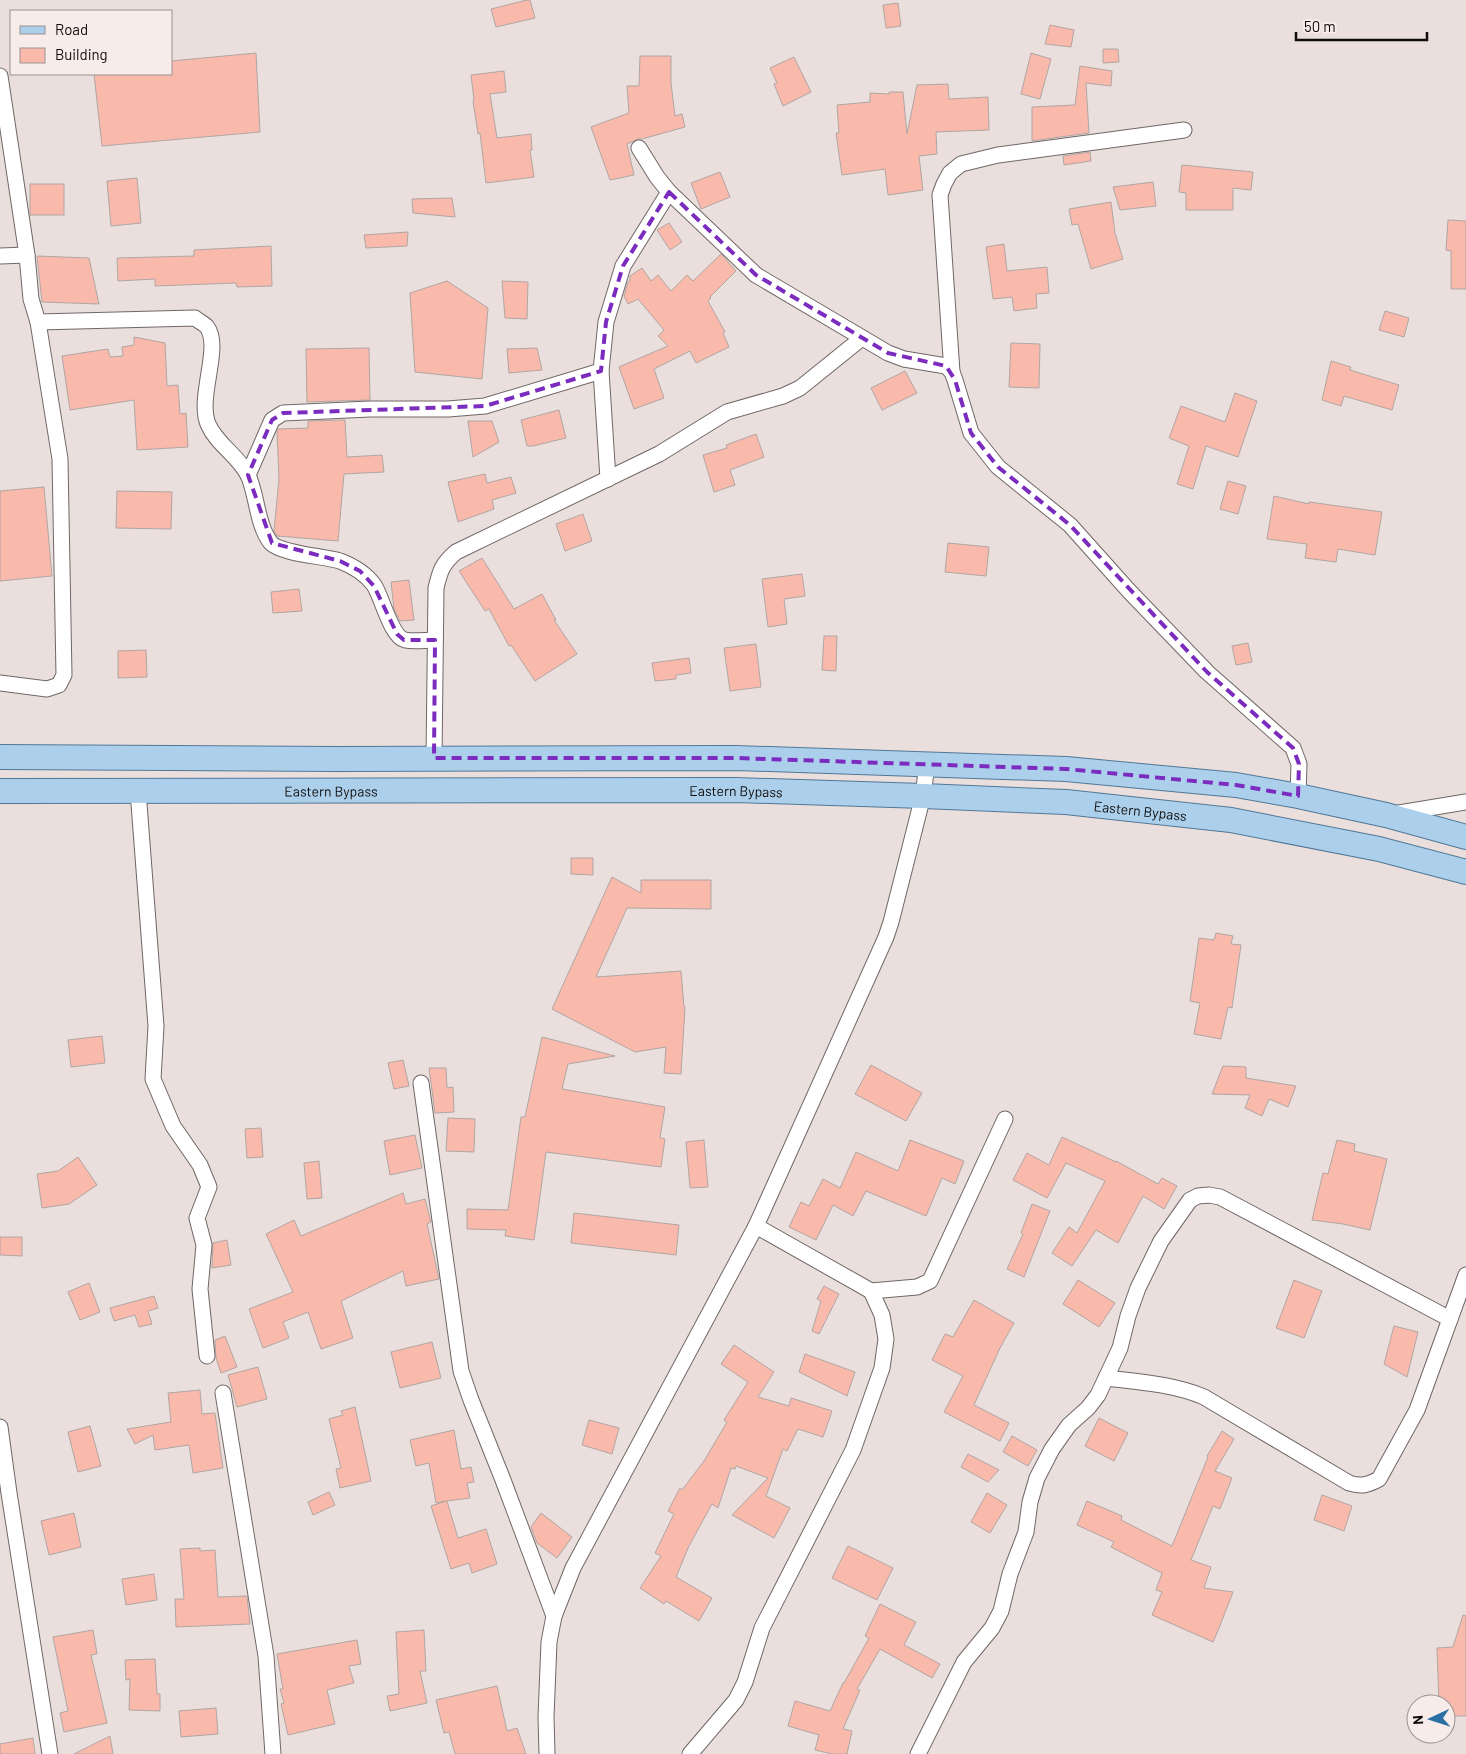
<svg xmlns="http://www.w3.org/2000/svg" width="1466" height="1754" font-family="Barlow,sans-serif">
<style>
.building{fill:#f9b9ab;stroke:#b0a6a4}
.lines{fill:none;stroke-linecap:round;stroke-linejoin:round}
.minor-casing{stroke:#706765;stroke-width:17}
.primary-casing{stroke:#517795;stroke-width:26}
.minor{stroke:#fff;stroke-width:15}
.primary{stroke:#acd0ec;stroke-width:24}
.marked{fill:none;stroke:#7b2cbf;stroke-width:4;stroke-dasharray:10 6;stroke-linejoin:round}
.labels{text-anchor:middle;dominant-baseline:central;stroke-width:4.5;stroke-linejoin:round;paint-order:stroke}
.street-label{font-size:14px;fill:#0f0c0b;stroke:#f7ecea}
</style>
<rect width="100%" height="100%" fill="#eadfdd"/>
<g class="building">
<polygon points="527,0 530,0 535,18 496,27 491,9"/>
<polygon points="898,3 901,26 886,28 883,5"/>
<polygon points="1050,25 1074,30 1071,47 1045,44"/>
<polygon points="1103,49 1118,49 1119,62 1103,63"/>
<polygon points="256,53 260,132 102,146 94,74 171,74 171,61"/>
<polygon points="1031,53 1051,59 1040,99 1021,94"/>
<polygon points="640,56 671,56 671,83 675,116 682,114 685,127 642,139 638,139 627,144 634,175 610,180 591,127 629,113 627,86 639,86"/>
<polygon points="794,57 811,92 783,106 774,84 777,83 770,68"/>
<polygon points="1080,66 1112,71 1111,86 1086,83 1089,133 1032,141 1032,107 1075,105"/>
<polygon points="504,71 506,92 490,94 497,138 531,134 532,150 530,150 534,177 486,183 480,133 478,134 473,101 474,100 471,75"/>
<polygon points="948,84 949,99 988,97 989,130 936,132 937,154 919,156 923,190 888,195 885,169 842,175 836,133 839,133 837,105 870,102 870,93 889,94 889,92 903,92 907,134 917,85"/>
<polygon points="1090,152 1091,161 1064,165 1063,156"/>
<polygon points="1182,165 1253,172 1251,190 1233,188 1233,210 1186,210 1186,193 1179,192"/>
<polygon points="720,172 730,197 701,209 691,183"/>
<polygon points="137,178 141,223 111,226 107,181"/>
<polygon points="1153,182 1156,206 1120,210 1113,187"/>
<rect x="30" y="184" width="34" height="31"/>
<polygon points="452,198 455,217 413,213 412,199"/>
<polygon points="1111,202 1115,233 1123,259 1091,269 1078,224 1072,225 1069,209"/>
<polygon points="1448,220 1466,221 1466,289 1451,289 1451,251 1446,250"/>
<polygon points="669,223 682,242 670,250 657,230"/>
<polygon points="408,232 407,246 366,248 364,235"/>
<polygon points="1004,244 1007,271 1047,267 1049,293 1036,294 1037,308 1014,311 1012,297 993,299 986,247"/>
<polygon points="271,246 272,286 237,287 236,283 155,286 155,279 118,281 117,258 194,256 194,250"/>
<polygon points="721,254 736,271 710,297 711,298 708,301 725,332 723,333 729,347 696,363 690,351 654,369 664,398 634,409 619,367 668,346 658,336 664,330 638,299 628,304 624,296 628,282 630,281 630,276 642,268 651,281 658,275 671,291 687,275 693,281"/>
<polygon points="37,256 89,258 99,304 42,302"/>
<polygon points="447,281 488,308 482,379 415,372 410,293"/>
<polygon points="502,281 528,282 527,319 505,318"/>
<polygon points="1385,311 1409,318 1404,337 1379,330"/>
<polygon points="134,337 165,343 167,386 178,385 180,414 186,413 188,447 137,450 134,400 70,410 62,356 108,349 110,357 123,356 122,347 134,345"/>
<polygon points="1011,343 1040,344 1039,388 1009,387"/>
<polygon points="369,348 370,400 307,402 306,349"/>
<polygon points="537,348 542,370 509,373 507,349"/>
<polygon points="1331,361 1351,367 1350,370 1399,385 1392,410 1344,396 1341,406 1322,400"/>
<polygon points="905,371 917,393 882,410 871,388"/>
<polygon points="1235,393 1257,401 1238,457 1206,446 1193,489 1177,484 1189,446 1169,438 1181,406 1225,422"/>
<polygon points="559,410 566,438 533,446 527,446 521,420"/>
<polygon points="345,420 347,457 382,455 384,472 344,474 338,541 277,536 274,531 279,479 277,432 278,429 308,428 308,421"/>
<polygon points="468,421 492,421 499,442 473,457"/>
<polygon points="756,434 764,457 730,470 735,485 714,492 703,455 727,448 726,445"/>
<polygon points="485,474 487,483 511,477 516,493 492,500 494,509 458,522 448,482"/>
<polygon points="1228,481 1246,486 1238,514 1220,509"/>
<polygon points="44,487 52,576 0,581 0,491"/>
<polygon points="117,491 172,492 171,529 116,528"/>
<polygon points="1274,496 1309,504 1309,502 1382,512 1375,555 1338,549 1336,562 1305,558 1307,544 1267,539"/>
<polygon points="583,514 592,541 565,551 556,524"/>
<polygon points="948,543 989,547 986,576 945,572"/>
<polygon points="482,558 514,609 542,594 556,620 554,620 577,654 535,681 511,645 509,646 489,609 485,611 459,571"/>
<polygon points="802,574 805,596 784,599 787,624 768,627 762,579"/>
<polygon points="409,580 414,620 400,621 394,609 391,582"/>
<polygon points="299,589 302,611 273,613 271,592"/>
<polygon points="824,636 837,636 836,671 822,670"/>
<polygon points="1248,643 1252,662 1236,665 1232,646"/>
<polygon points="756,644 761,687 730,691 724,648"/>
<polygon points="146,650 147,677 118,678 118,651"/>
<polygon points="689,658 691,673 676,675 676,679 655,681 652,663"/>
<polygon points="571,858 593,858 593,875 571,874"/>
<polygon points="612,877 641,893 641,880 711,880 711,909 627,908 596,977 681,971 684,1007 685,1007 681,1074 664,1073 666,1047 635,1052 552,1009"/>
<polygon points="1216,933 1233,936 1231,944 1241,945 1232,1008 1228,1007 1221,1039 1194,1034 1200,1003 1190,1001 1199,938 1214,940"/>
<polygon points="102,1036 105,1063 71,1067 68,1040"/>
<polygon points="542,1037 615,1056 568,1064 562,1089 665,1107 660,1138 665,1139 661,1167 546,1152 534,1240 505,1236 506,1230 467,1229 467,1209 508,1210 521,1117 525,1117"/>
<polygon points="403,1060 409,1086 394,1089 388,1063"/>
<polygon points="871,1065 922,1093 906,1121 855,1094"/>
<polygon points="1223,1066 1246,1067 1246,1078 1296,1086 1288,1107 1269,1099 1262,1116 1245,1108 1250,1095 1212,1094"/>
<polygon points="429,1068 446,1068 447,1088 453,1087 454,1112 435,1113"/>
<polygon points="448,1118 475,1119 474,1152 446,1151"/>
<polygon points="261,1128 263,1157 247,1158 245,1129"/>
<polygon points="415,1135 422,1168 390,1175 384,1141"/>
<polygon points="1062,1137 1116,1162 1116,1161 1158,1184 1162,1178 1177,1186 1164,1209 1143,1196 1118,1243 1096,1230 1072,1266 1052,1253 1069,1227 1077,1233 1105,1181 1066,1163 1047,1198 1013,1180 1027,1153 1049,1165"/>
<polygon points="704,1140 708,1187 690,1188 686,1142"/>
<polygon points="910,1140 964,1161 955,1184 942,1178 926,1216 866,1191 853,1216 833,1205 816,1240 789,1227 801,1202 809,1206 823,1179 840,1188 856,1152 898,1171"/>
<polygon points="1337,1140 1355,1144 1354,1151 1387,1159 1370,1230 1343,1224 1312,1220 1323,1173 1328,1174"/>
<polygon points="78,1157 97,1185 69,1204 42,1208 37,1174 58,1171"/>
<polygon points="319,1161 322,1198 307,1199 304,1163"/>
<polygon points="403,1193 406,1204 425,1199 431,1222 427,1224 439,1279 406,1286 403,1271 341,1301 353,1338 321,1349 308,1312 283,1322 289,1338 263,1348 249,1309 293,1292 266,1234 294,1220 301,1236"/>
<polygon points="1032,1204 1050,1211 1024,1277 1007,1269 1023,1234 1021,1233"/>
<polygon points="574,1213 679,1225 676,1255 571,1243"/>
<polygon points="0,1237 22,1237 22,1256 0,1255"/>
<polygon points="227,1240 231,1265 212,1268 213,1243"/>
<polygon points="1078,1280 1115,1303 1099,1327 1063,1304"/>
<polygon points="1294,1280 1322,1291 1304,1338 1276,1328"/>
<polygon points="89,1283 100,1312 80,1320 68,1292"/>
<polygon points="824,1286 839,1294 819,1334 812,1331 821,1301 817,1299"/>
<polygon points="154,1296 158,1308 148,1311 152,1324 139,1327 135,1315 114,1321 110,1308"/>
<polygon points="974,1300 1014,1323 1000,1348 974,1405 1009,1423 1000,1441 944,1412 963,1376 932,1360 945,1334 953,1337"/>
<polygon points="1394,1326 1418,1332 1407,1377 1384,1364"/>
<polygon points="225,1336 237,1367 221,1373 216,1358 215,1340"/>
<polygon points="432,1342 441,1378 400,1388 391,1352"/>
<polygon points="734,1345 774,1372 758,1397 789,1406 791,1398 832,1411 823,1437 798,1429 787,1451 783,1449 766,1496 790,1508 774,1538 732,1515 768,1478 736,1466 735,1469 731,1468 718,1508 712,1504 689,1546 676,1577 712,1598 699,1621 666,1601 664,1604 640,1588 661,1556 655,1553 674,1514 668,1511 680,1488 682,1490 704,1461 727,1422 724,1420 748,1382 721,1364"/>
<polygon points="805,1354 855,1372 847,1396 799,1372"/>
<polygon points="258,1367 267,1399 237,1407 228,1375"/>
<polygon points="200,1390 202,1414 215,1413 223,1468 193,1473 189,1445 155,1450 153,1435 135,1444 127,1429 171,1422 168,1393"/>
<polygon points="355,1407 371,1481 340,1488 336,1469 341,1468 329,1419 343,1415 341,1411"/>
<polygon points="1099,1418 1128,1433 1114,1461 1085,1446"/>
<polygon points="589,1420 619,1428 612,1454 582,1445"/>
<polygon points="90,1426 101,1466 78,1472 68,1432"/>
<polygon points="454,1430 461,1469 471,1467 474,1482 467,1483 470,1498 447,1501 458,1538 486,1529 497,1564 472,1573 469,1563 451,1569 431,1506 446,1501 436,1503 429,1463 416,1466 410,1440"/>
<polygon points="1222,1431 1234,1439 1215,1471 1232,1478 1220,1509 1213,1506 1191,1560 1211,1567 1204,1588 1233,1592 1219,1628 1213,1642 1152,1615 1162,1592 1156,1590 1162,1573 1111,1547 1114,1542 1077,1525 1087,1501 1122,1516 1121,1520 1172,1546 1208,1457 1207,1456"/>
<polygon points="1012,1436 1037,1450 1028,1466 1003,1452"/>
<polygon points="968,1454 999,1470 988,1482 961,1467"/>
<polygon points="329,1492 335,1505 313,1515 308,1502"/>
<polygon points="987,1493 1007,1505 990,1533 971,1522"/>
<polygon points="1322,1495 1352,1506 1344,1531 1314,1520"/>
<polygon points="74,1513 81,1547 49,1555 41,1521"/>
<polygon points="541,1513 572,1537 557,1558 537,1543 531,1527"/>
<polygon points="848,1546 893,1568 877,1600 832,1578"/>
<polygon points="200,1548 200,1551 215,1550 218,1597 247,1596 250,1624 176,1627 175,1599 184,1599 180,1549"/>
<polygon points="154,1574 157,1600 126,1605 122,1579"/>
<polygon points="880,1604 916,1622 904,1645 940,1664 932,1678 880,1649 857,1689 860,1690 843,1729 852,1731 847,1754 832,1754 815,1750 819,1735 788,1726 795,1701 830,1711 843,1683 844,1683 869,1638 865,1636"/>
<polygon points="1463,1615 1466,1616 1466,1716 1446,1716 1446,1704 1439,1704 1437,1648 1453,1647"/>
<polygon points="93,1630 97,1654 91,1655 107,1723 64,1732 60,1713 68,1711 53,1637"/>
<polygon points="424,1630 426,1671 420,1671 427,1703 390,1711 387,1696 399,1694 396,1632"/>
<polygon points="357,1640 361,1664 349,1666 354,1683 327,1690 335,1724 288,1735 281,1704 284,1703 280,1689 283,1689 277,1654"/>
<polygon points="155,1659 157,1694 160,1694 160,1711 129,1710 130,1679 126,1680 125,1660"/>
<polygon points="497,1686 507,1731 517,1728 526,1754 455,1754 449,1732 444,1733 436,1700"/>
<polygon points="216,1708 218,1734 181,1737 179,1711"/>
<polygon points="110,1736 113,1754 74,1754"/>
<polygon points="33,1738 35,1754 0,1754 0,1744"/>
</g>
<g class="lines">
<g class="minor-casing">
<g id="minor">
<polyline points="0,76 27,255 31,299 38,322 60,459 64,675 59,685 47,689 0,683"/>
<polyline points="639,148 657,177 669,192 756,275 888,353 904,359 946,366 952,372 955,380 971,433 998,467 1070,525 1129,591 1207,672 1293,748 1299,764 1298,796"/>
<polyline points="0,256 27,255"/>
<path d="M38,322L195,318C198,321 205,324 207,327C222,347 197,397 208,424C217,445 238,455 248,475C257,494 257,526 271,543C282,554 324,556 340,561C353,566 366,574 374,585C382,597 391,637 405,640C414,642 426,640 435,640"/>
<polyline points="952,372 940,195 944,184 950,173 961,164 998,155 1184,130"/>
<polyline points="248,475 272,420 283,413 370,409 448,409 485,406 601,371"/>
<polyline points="608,479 601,371 606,322 623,266 669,192"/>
<path d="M434,758L436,588C440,571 442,564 456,552L659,454L727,412L783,396L800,388L862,338"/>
<polyline points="138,791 156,1026 153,1079 173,1126 200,1165 209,1187 197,1218 204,1245 200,1289 207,1356"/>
<polyline points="1393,814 1466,802"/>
<polyline points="421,1083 461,1371 471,1400 503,1480 554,1616"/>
<polyline points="756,1226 871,1291"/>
<path d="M1106,1378C1139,1382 1173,1384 1204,1397L1349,1483C1361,1487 1368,1485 1379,1479L1417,1410L1466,1275"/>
<polyline points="223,1393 266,1656 273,1754"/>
<polyline points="0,1427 9,1493 50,1754"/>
<polyline points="547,1754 546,1717 549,1642 554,1616 573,1568 756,1226 886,937 891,922 923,796 927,764"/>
<polyline points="690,1754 736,1700 745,1682 762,1628 853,1450 882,1368 886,1339 882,1315 871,1291 917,1287 930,1281 1005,1119"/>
<polyline points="918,1754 964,1662 992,1628 1001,1611 1010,1574 1026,1532 1030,1502 1037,1478 1052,1449 1069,1425 1088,1408 1098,1395 1120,1348 1128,1316 1138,1288 1161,1241 1190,1200 1198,1196 1209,1195 1220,1197 1450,1319"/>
</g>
</g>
<g class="primary-casing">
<g id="primary">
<polyline points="0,757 337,759 736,758 1066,769 1236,785 1298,796 1386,815 1466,837"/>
<path id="s1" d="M0,791L736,790L923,796L1066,802L1231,820L1379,849L1466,872"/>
</g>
</g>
<use href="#minor" class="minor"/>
<use href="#primary" class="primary"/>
</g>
<path class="marked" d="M669,192L756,275L888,353L946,366L955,380L971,433L998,467L1070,525L1207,672L1293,748L1299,764L1298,796L1236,785L1066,769L736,758H434L435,640H404L397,634L374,586L360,571L340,561L272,543L248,475L272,420L283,413L485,406L601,371L606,322L623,266Z"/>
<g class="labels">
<g class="street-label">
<text stroke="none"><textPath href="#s1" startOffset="331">Eastern Bypass</textPath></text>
<text stroke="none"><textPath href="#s1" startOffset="736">Eastern Bypass</textPath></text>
<text stroke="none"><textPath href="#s1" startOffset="1141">Eastern Bypass</textPath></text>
</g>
</g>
<rect x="10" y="10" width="162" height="65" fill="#f7ecea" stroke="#9a9291"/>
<rect x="20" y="26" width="25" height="8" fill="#acd0ec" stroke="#9a9291"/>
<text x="55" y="35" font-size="15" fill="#0f0c0b">Road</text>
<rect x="20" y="48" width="25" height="15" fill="#f9b9ab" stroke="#9a9291"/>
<text x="55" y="60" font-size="15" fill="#0f0c0b">Building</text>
<g transform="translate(1431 1719) rotate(266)"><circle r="24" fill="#f7ecea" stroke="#9a9291"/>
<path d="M0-4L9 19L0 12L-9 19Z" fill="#2a70a4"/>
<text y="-8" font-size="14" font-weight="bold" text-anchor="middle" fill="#0f0c0b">N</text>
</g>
<path d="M1296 32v8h131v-8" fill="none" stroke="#0f0c0b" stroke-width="2.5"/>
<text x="1304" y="32" font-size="15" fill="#0f0c0b" stroke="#f7ecea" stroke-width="4" paint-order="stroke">50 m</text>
</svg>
